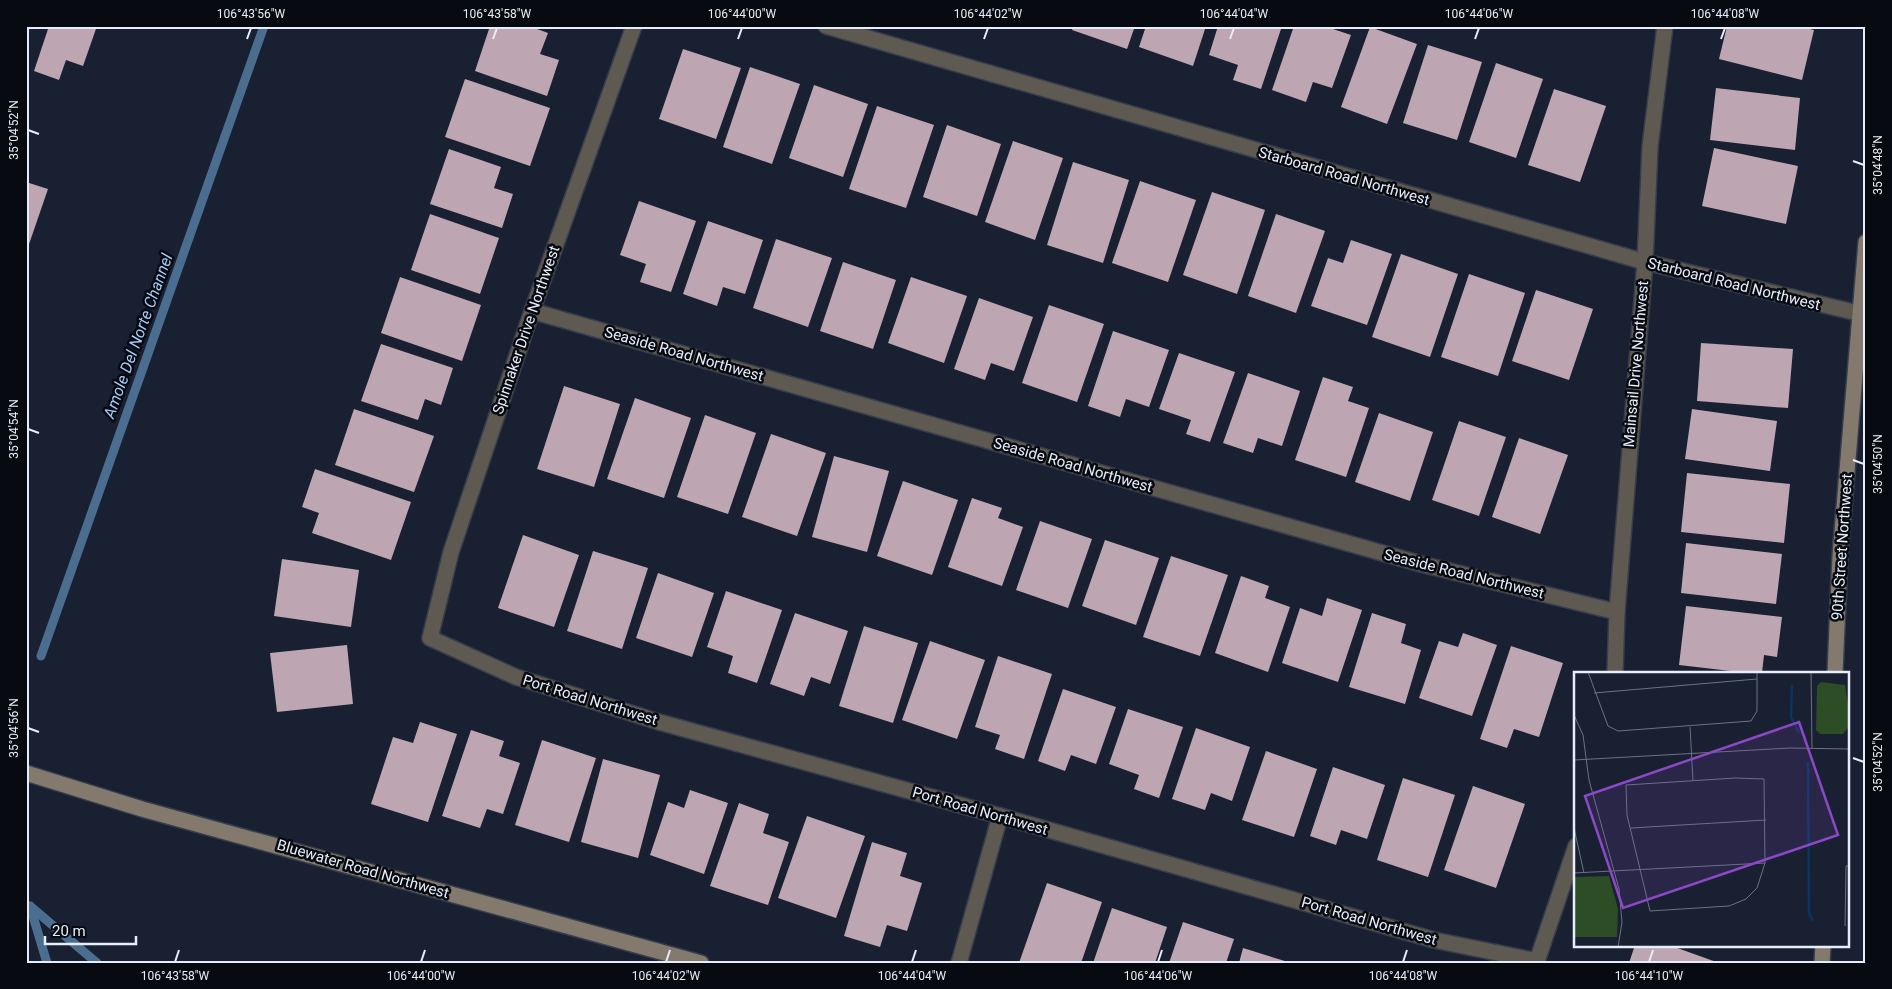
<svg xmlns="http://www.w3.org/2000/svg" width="1892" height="989" font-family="Roboto,sans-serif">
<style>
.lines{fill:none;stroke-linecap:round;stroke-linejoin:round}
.stream{stroke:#4b6d90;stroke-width:9}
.building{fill:#bea5b2}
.street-casing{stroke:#363d4d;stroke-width:18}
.secondary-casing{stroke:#363d4d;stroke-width:18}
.street{stroke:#5f5a51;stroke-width:15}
.secondary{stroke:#837a6d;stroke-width:15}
.ticks{fill:none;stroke:#e8eef9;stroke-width:2}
.labels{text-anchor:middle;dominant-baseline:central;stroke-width:5;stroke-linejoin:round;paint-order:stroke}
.street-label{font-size:15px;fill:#e8eef9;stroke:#070a11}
.water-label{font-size:16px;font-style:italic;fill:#a8cdf9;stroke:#070a11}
.inset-river{fill:none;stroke:#083663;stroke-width:2.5}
.inset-road{fill:none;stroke:#6c7281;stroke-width:1}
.view{fill:#8b49c8;fill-opacity:0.15;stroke:#8b49c8;stroke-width:2.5}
.inset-edge{fill:none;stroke:#e8eef9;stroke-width:2.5}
.neatline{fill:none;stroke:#e8eef9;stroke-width:2}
.ticks-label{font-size:12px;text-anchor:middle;fill:#e8eef9}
</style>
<rect width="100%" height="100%" fill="#192031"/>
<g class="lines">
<g class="stream">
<polyline points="41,656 264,26"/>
<polyline points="30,906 97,963"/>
<polyline points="30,906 47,963"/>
</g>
</g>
<g class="building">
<polygon points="49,26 97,26 83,66 66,60 59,80 34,71"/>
<polygon points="490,26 529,26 548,33 540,54 559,60 547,96 475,71"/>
<polygon points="1073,26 1135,26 1127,49 1072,30"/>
<polygon points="1146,26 1206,26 1193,66 1139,47"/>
<polygon points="1218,26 1282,26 1261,89 1233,80 1238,65 1209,55"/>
<polygon points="1294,26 1324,26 1351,35 1332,88 1313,82 1306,102 1272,90"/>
<polygon points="1727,26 1798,26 1814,30 1802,80 1719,59"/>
<polygon points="1370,27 1417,44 1387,124 1341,107"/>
<polygon points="1428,45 1482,62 1457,140 1403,123"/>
<polygon points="683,49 741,68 716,139 659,119"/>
<polygon points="1496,63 1543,79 1516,158 1469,142"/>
<polygon points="750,67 800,84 772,164 723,147"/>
<polygon points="465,79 550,108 530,166 445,137"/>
<polygon points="814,85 868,104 843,177 789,158"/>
<polygon points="1716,88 1800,98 1795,150 1710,140"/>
<polygon points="1554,89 1606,106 1580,182 1528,165"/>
<polygon points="877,106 934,125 906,208 849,189"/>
<polygon points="947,125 1001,144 977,216 923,197"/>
<polygon points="1013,141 1063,158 1035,240 985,222"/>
<polygon points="1714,148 1798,166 1786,224 1702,206"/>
<polygon points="449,149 501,167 494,188 513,194 502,228 430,204"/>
<polygon points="1073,162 1129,180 1103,263 1047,245"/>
<polygon points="1140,181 1196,200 1168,282 1112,263"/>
<polygon points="26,182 48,189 27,250 26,250"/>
<polygon points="1212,192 1265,210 1237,294 1183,275"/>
<polygon points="639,201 696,221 671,292 640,282 646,264 620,255"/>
<polygon points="430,214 499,238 480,294 411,270"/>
<polygon points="1276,214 1325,231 1296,313 1248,296"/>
<polygon points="708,221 763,240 745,294 723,287 717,306 683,294"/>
<polygon points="776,239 832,258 808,327 753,308"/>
<polygon points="1351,240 1392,254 1367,325 1311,306 1328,258 1343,263"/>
<polygon points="1401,254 1458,274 1430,357 1372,337"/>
<polygon points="843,262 896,280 873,349 820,331"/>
<polygon points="1469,274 1525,293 1498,376 1441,357"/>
<polygon points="400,277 481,305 462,361 381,333"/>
<polygon points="911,277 967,296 944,363 888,343"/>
<polygon points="1536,290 1593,309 1569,380 1512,361"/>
<polygon points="979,298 1033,317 1014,371 991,363 985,380 954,369"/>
<polygon points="1049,305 1104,324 1077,402 1022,383"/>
<polygon points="1113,331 1169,350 1149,407 1126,399 1120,417 1088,406"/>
<polygon points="1701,343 1793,349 1788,408 1697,401"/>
<polygon points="381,344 453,368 441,405 425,399 418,420 361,401"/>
<polygon points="1179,353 1235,372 1210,442 1186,434 1191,420 1159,409"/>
<polygon points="1248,373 1300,391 1282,446 1258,438 1253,453 1223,443"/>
<polygon points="1323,377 1353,387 1348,401 1369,408 1346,477 1295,460"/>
<polygon points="564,386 620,404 594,487 537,469"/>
<polygon points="635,398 691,418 664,498 607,479"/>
<polygon points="354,409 434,436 414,492 335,465"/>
<polygon points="1692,409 1777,421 1770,471 1685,459"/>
<polygon points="1379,413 1433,432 1410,501 1355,482"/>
<polygon points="705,415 756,433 728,514 677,497"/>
<polygon points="1459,421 1506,437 1479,516 1432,500"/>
<polygon points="771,434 826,453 797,536 742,517"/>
<polygon points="1519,438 1568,455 1540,534 1492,517"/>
<polygon points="834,456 889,471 867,552 812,537"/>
<polygon points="315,469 411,502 391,560 312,533 319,513 302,507"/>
<polygon points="1687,473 1790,484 1784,543 1681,532"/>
<polygon points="903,481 958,500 932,575 877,556"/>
<polygon points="972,498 1002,508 998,518 1023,527 1002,586 948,567"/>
<polygon points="1040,521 1092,539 1068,608 1016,590"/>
<polygon points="523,535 579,555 554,627 498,608"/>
<polygon points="1105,540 1159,558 1136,625 1082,606"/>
<polygon points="1686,543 1782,554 1776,604 1681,593"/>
<polygon points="593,551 648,568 622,649 567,631"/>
<polygon points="1171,556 1228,575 1200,656 1143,637"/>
<polygon points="282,559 359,570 351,627 274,616"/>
<polygon points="658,573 714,593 692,657 636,638"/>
<polygon points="1241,576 1269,586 1265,598 1290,607 1268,672 1215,653"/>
<polygon points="726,591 782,610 757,683 728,673 733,656 707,647"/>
<polygon points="1327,598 1362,610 1338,682 1282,663 1300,608 1322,616"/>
<polygon points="1686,606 1782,617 1777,657 1764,655 1762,673 1748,673 1679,665"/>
<polygon points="795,613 848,631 830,684 811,677 804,696 770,684"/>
<polygon points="1372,613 1406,624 1401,643 1421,650 1405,704 1349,687"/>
<polygon points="864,626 918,643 893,723 839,706"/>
<polygon points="1463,633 1497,645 1472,716 1419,698 1439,641 1458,647"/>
<polygon points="930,641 985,660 957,739 902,720"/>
<polygon points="347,645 353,704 277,712 270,653"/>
<polygon points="1511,646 1563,663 1539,737 1514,729 1507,748 1480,739"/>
<polygon points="998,656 1052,674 1024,759 995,749 1000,735 975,727"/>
<polygon points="1063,689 1116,707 1096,764 1071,755 1065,771 1038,761"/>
<polygon points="1128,709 1183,727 1159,798 1134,789 1139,775 1109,764"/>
<polygon points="420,722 457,734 428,822 371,804 393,737 413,743"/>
<polygon points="1196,728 1250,747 1232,801 1211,793 1205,810 1172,799"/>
<polygon points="471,730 504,741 499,756 520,763 503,814 487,809 480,828 442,816"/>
<polygon points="542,740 596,758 569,842 515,825"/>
<polygon points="1266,751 1317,769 1294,837 1242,820"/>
<polygon points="603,759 660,775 638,858 581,842"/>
<polygon points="1333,767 1385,785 1367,839 1341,830 1336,845 1310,836"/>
<polygon points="1403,778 1455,795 1428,877 1377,860"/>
<polygon points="1473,786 1525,804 1496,888 1444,870"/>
<polygon points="690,790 728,803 704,874 650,855 668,802 684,808"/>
<polygon points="739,803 769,814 763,833 789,842 768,905 710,886"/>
<polygon points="807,816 865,836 836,918 778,898"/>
<polygon points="872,842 907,853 900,876 922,883 907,931 887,925 880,947 844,936"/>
<polygon points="1047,883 1102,902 1081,963 1019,963"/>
<polygon points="1112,908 1167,927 1155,963 1093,963"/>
<polygon points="1183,922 1234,939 1226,963 1169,963"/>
<polygon points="1635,945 1669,945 1719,963 1629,963"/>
<polygon points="1243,948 1288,962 1288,963 1239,963"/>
</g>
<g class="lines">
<g class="street-casing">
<g id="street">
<polyline points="634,26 532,311 451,552 430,638 516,677 659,722 1000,816 1434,940 1537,961 1576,846"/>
<polyline points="826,26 1645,262 1866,315"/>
<polyline points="532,311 1421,564 1617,612"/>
<polyline points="1615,673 1617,612 1645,262 1650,147 1665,26"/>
<polyline points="959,963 1000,816"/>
</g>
</g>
<g class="secondary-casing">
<g id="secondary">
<polyline points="1835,673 1840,556 1866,242"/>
<polyline points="26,773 142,809 701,963"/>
<polyline points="1822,963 1823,945"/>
</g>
</g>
<use href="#street" class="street"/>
<use href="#secondary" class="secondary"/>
</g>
<path class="ticks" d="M247,39L251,28M493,39L497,28M738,39L742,28M984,39L988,28M1230,39L1234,28M1475,39L1479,28M1721,39L1725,28M28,130L39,134M1853,161L1864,165M28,429L39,433M1853,460L1864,464M28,728L39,732M1853,758L1864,762M175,962L179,950M421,962L425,950M666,962L670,950M912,962L916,950M1158,962L1162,950M1403,962L1407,950M1649,962L1653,950"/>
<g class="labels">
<g class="street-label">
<text transform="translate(1344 176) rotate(16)">Starboard Road Northwest</text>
<text transform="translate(1734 284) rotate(14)">Starboard Road Northwest</text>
<text transform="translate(526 330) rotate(-71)">Spinnaker Drive Northwest</text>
<text transform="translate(684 354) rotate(16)">Seaside Road Northwest</text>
<text transform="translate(1636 364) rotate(-85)">Mainsail Drive Northwest</text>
<text transform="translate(1073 465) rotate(16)">Seaside Road Northwest</text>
<text transform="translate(1842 547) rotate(-86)">90th Street Northwest</text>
<text transform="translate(1464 574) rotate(14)">Seaside Road Northwest</text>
<text transform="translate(590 700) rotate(17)">Port Road Northwest</text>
<text transform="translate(980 811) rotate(16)">Port Road Northwest</text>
<text transform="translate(363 869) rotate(16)">Bluewater Road Northwest</text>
<text transform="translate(1369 921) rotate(16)">Port Road Northwest</text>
</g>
<g class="water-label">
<text transform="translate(138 336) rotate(-70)">Amole Del Norte Channel</text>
</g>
</g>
<g transform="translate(1574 672)">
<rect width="275" height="275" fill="#192031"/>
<path d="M247,10L271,13L275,39L274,56L269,62H246L242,58L243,14ZM35,204L44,237L43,265H0V205Z" fill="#2c4d25"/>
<path class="inset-river" d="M218,13L217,45L225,61M234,90L235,241L239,249"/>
<path class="inset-road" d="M14,0L34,54L44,59L177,49L183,39V0M237,0L238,76M20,21L183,7M0,43L9,63L15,108L45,217L48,250L44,275M116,55L119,109M0,88L216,76L275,77M161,106L190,107L191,191L183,216L172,227L155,234L76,239L53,143L52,113ZM0,156L10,201M57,156L192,148M0,201L191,191M271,254L272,194H275"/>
<path class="view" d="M225,50L264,163L49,236L11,124Z"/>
<rect width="275" height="275" class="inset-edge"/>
</g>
<rect width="1892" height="989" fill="none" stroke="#070a11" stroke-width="55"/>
<path d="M45 936v8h91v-8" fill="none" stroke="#e8eef9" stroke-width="2.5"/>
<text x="52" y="936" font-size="15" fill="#e8eef9" stroke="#070a11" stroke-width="4" paint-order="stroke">20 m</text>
<rect x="28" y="28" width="1836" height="934" class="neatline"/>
<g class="ticks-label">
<text x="251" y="18">106°43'56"W</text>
<text x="497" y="18">106°43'58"W</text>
<text x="742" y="18">106°44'00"W</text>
<text x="988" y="18">106°44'02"W</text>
<text x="1234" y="18">106°44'04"W</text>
<text x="1479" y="18">106°44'06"W</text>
<text x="1725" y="18">106°44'08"W</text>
<text transform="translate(14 130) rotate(-90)" y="4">35°04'52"N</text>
<text transform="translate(1878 165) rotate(-90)" y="4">35°04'48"N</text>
<text transform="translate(14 429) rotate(-90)" y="4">35°04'54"N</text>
<text transform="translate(1878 464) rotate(-90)" y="4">35°04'50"N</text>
<text transform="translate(14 728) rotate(-90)" y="4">35°04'56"N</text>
<text transform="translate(1878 762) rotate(-90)" y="4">35°04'52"N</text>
<text x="175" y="980">106°43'58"W</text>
<text x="421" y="980">106°44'00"W</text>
<text x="666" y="980">106°44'02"W</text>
<text x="912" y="980">106°44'04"W</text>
<text x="1158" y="980">106°44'06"W</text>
<text x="1403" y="980">106°44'08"W</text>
<text x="1649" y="980">106°44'10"W</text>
</g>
</svg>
